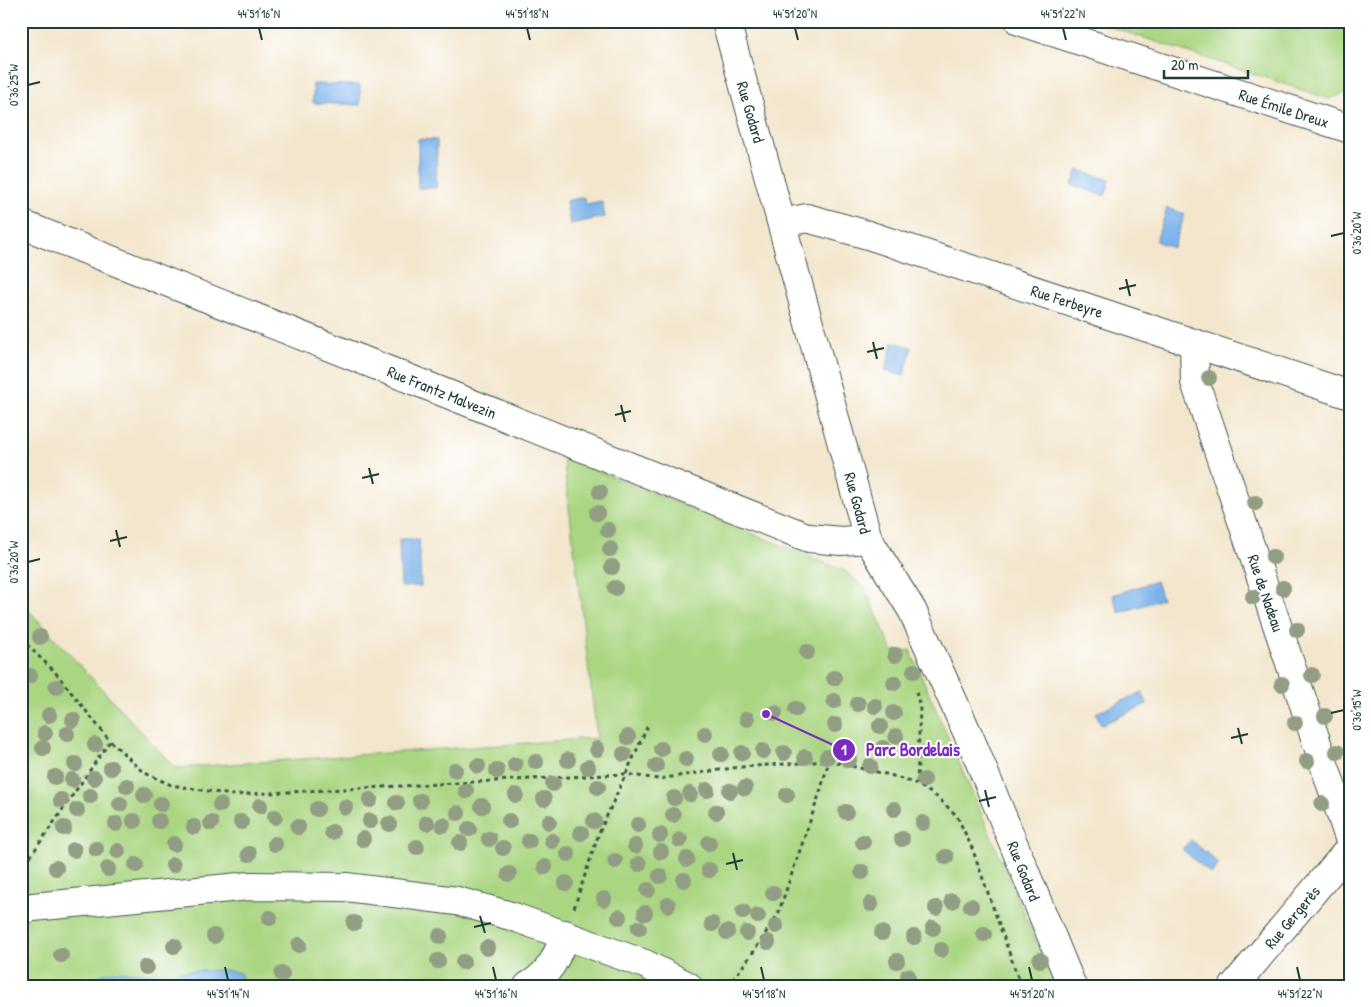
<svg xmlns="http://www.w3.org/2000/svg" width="1371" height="1007" font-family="'Patrick Hand',sans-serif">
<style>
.green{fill:#aad682;stroke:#648a5b}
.water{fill:#7cb2ea;stroke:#4e788f}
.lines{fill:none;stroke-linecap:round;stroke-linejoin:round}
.minor-casing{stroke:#3f564b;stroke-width:30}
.path{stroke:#3f564b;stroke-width:3;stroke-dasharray:4 4;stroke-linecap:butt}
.minor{stroke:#fff;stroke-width:28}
.tree{fill:#929e84}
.ticks{fill:none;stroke:#1f3d34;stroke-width:2}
.labels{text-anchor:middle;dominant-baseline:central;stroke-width:4;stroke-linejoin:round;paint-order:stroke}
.street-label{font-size:16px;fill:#1f3d34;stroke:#fff}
.leader{fill:none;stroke:#7b2cbf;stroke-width:2}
.callout-dot{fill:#7b2cbf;stroke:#fff;stroke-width:2}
.mark-label{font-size:15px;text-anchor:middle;font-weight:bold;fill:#fff}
.callout-label{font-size:18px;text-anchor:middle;font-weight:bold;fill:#7b2cbf;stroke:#fff;stroke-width:4;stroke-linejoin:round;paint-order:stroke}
.neatline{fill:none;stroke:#1f3d34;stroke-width:2}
.ticks-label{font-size:12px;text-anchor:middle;fill:#1f3d34}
</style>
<rect width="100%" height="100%" fill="#fff"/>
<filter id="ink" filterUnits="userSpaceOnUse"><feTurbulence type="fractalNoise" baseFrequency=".02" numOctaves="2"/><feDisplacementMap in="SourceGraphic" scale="10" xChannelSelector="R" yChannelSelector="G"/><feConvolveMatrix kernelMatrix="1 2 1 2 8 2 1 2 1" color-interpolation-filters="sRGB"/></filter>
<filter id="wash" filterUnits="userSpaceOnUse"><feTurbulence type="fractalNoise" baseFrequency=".0096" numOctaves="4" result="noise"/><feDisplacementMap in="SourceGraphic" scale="20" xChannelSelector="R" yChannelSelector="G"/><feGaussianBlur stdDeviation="1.12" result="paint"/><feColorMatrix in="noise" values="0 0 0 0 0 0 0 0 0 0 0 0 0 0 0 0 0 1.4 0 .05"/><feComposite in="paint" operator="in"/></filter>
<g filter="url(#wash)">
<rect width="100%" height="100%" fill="#f3e6cd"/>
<g class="green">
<polygon points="1093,21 1350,21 1350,91 1330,99"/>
<polygon points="563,457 845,571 865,588 893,652 910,650 1056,986 21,986 21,602 175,768 597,738"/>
</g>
<g class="water">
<polygon points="313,84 360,85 360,105 313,103"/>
<polygon points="418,139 437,140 436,188 418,188"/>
<polygon points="1078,170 1110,180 1105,196 1072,185"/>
<polygon points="584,197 586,204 602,201 605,217 570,224 566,201"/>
<polygon points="1167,208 1185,214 1173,248 1156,241"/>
<polygon points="893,342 912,347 904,376 885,371"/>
<polygon points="399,539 419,539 421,586 401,587"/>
<polygon points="1156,581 1162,599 1119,613 1113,595"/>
<polygon points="1142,692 1147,704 1101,725 1096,713"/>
<polygon points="1191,840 1219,864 1211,874 1182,849"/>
<polygon points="223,970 240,973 243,982 241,986 91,986 97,976 113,971 144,973"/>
</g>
</g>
<g filter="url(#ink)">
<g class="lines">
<g class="minor-casing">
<g id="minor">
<polyline points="726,21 868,539 912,610 972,743 1072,986"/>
<polyline points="1019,21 1350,129"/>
<polyline points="782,223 807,218 868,235 1350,395"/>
<polyline points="21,224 809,538 841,541 868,539"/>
<polyline points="1194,344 1195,382 1350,841"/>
<polyline points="21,910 33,907 250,886 346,887 457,901 511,916 645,964 688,986"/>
<path d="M528,986C550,974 557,957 565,934"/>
<polyline points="1234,986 1350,848"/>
</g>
</g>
<g class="path">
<polyline points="21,639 55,672 110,741 145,773 171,785 232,795 625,774 658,779 740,767 829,761 890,775 917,784 937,797 957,816 972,848 1021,986"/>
<polyline points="916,692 920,707 917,784"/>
<polyline points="21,870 110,741"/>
<polyline points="574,908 599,833 649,723"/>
<polyline points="728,986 754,951 778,914 820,792 829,761"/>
</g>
<use href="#minor" class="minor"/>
</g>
<g class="tree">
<circle cx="1209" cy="378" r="8"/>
<circle cx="600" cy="492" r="8"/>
<circle cx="1255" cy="503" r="8"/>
<circle cx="597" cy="513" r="8"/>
<circle cx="608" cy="530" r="8"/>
<circle cx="610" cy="549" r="8"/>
<circle cx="1273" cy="557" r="8"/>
<circle cx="612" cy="567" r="8"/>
<circle cx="615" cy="588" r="8"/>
<circle cx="1283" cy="588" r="8"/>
<circle cx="1253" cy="597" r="8"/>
<circle cx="1297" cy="630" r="8"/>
<circle cx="40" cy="637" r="8"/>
<circle cx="807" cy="652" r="8"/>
<circle cx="895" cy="655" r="8"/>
<circle cx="914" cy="671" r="8"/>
<circle cx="1312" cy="675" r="8"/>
<circle cx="30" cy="676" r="8"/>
<circle cx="834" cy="678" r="8"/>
<circle cx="894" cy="683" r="8"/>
<circle cx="1282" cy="684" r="8"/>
<circle cx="56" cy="687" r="8"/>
<circle cx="834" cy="701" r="8"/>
<circle cx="858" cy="704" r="8"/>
<circle cx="875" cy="706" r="8"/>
<circle cx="796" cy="709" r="8"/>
<circle cx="775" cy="713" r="8"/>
<circle cx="894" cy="713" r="8"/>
<circle cx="49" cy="715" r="8"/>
<circle cx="1325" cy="716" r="8"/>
<circle cx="747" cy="719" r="8"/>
<circle cx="73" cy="720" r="8"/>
<circle cx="1295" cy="723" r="8"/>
<circle cx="835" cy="725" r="8"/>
<circle cx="880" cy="726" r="8"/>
<circle cx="45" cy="733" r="8"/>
<circle cx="67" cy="734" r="8"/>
<circle cx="705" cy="734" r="8"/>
<circle cx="896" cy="736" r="8"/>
<circle cx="628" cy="737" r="8"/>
<circle cx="95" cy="745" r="8"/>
<circle cx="43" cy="748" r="8"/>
<circle cx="883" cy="748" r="8"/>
<circle cx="597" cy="749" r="8"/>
<circle cx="661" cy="749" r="8"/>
<circle cx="763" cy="751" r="8"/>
<circle cx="1337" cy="752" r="8"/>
<circle cx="742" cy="753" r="8"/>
<circle cx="784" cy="753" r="8"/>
<circle cx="624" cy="754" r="8"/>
<circle cx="721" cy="754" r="8"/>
<circle cx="805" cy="757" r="8"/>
<circle cx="827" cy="757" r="8"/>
<circle cx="686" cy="759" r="8"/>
<circle cx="568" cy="760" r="8"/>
<circle cx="849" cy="760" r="8"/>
<circle cx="1307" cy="761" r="8"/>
<circle cx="536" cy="762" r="8"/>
<circle cx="75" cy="764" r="8"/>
<circle cx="515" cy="765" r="8"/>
<circle cx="478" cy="766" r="8"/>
<circle cx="656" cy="766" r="8"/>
<circle cx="870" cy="766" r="8"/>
<circle cx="588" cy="767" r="8"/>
<circle cx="111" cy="768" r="8"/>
<circle cx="455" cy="770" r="8"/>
<circle cx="497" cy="771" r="8"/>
<circle cx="55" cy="777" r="8"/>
<circle cx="94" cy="778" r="8"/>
<circle cx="72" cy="780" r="8"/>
<circle cx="924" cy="780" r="8"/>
<circle cx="553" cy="784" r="8"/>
<circle cx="127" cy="786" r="8"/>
<circle cx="598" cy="787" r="8"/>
<circle cx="745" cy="788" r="8"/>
<circle cx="707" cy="790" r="8"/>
<circle cx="466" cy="791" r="8"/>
<circle cx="730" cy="791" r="8"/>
<circle cx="690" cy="794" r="8"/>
<circle cx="144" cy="795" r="8"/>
<circle cx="516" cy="795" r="8"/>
<circle cx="787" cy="795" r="8"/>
<circle cx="90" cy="796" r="8"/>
<circle cx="674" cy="798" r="8"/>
<circle cx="544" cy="799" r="8"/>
<circle cx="61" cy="800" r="8"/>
<circle cx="370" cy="800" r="8"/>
<circle cx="420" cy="801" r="8"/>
<circle cx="397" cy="803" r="8"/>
<circle cx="120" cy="804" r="8"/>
<circle cx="161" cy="804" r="8"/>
<circle cx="1322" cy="804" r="8"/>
<circle cx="220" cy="805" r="8"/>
<circle cx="260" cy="806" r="8"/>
<circle cx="482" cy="806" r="8"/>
<circle cx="345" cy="807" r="8"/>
<circle cx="317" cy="809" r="8"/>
<circle cx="894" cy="809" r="8"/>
<circle cx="77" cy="810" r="8"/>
<circle cx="716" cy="812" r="8"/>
<circle cx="846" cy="812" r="8"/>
<circle cx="458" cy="813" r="8"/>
<circle cx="673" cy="815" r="8"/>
<circle cx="275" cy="817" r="8"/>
<circle cx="134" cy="821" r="8"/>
<circle cx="159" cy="821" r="8"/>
<circle cx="370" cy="821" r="8"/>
<circle cx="509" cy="821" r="8"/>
<circle cx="594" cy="821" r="8"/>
<circle cx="241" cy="822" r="8"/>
<circle cx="549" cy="822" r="8"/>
<circle cx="211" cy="823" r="8"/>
<circle cx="427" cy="823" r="8"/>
<circle cx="923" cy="823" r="8"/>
<circle cx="116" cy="824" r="8"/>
<circle cx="389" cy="824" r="8"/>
<circle cx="443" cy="825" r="8"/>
<circle cx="638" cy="825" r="8"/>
<circle cx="194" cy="827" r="8"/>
<circle cx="298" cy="827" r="8"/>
<circle cx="64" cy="828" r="8"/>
<circle cx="469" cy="829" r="8"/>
<circle cx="332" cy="832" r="8"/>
<circle cx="581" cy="833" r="8"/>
<circle cx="660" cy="835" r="8"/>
<circle cx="363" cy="839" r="8"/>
<circle cx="489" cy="839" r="8"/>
<circle cx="902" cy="839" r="8"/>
<circle cx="680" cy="840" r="8"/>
<circle cx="529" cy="841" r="8"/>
<circle cx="552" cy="841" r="8"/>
<circle cx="863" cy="842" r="8"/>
<circle cx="460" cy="843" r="8"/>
<circle cx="709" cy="843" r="8"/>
<circle cx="174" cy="844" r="8"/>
<circle cx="275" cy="844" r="8"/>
<circle cx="635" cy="846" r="8"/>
<circle cx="417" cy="847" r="8"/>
<circle cx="503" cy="848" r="8"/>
<circle cx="96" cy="849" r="8"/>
<circle cx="74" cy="850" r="8"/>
<circle cx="118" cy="851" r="8"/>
<circle cx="661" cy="852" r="8"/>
<circle cx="249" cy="854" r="8"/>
<circle cx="568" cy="854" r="8"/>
<circle cx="946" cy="857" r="8"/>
<circle cx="687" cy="859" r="8"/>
<circle cx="615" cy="861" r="8"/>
<circle cx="639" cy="864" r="8"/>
<circle cx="136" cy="865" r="8"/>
<circle cx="173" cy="865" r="8"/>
<circle cx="545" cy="867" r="8"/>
<circle cx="56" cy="868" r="8"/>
<circle cx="108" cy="869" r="8"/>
<circle cx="709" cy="870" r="8"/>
<circle cx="862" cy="872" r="8"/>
<circle cx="509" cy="874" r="8"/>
<circle cx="660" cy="876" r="8"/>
<circle cx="684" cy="880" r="8"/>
<circle cx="566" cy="883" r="8"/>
<circle cx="648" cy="890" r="8"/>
<circle cx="773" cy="893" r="8"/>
<circle cx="604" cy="899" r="8"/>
<circle cx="952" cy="901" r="8"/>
<circle cx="871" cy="904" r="8"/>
<circle cx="668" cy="905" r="8"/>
<circle cx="971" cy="906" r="8"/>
<circle cx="936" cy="908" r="8"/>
<circle cx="743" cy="912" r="8"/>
<circle cx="645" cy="913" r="8"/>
<circle cx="758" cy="916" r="8"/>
<circle cx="619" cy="917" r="8"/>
<circle cx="270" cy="918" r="8"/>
<circle cx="354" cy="923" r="8"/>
<circle cx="712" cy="924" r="8"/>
<circle cx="776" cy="926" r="8"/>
<circle cx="639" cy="928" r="8"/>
<circle cx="933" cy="928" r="8"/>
<circle cx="727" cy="932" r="8"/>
<circle cx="747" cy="933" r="8"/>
<circle cx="882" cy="933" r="8"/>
<circle cx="984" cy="934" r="8"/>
<circle cx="214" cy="936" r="8"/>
<circle cx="440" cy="936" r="8"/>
<circle cx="914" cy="937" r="8"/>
<circle cx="768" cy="942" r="8"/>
<circle cx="299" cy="945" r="8"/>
<circle cx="174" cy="946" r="8"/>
<circle cx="487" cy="948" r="8"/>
<circle cx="941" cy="950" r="8"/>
<circle cx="61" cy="955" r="8"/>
<circle cx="1040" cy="960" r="8"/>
<circle cx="438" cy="961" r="8"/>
<circle cx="897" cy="961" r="8"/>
<circle cx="463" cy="962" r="8"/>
<circle cx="146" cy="967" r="8"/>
<circle cx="282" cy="974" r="8"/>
<circle cx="908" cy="976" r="8"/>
</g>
</g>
<path class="ticks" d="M259,28L262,40M527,28L530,40M795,28L798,40M1063,28L1066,40M28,85L40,82M1331,236L1344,233M1126,279L1130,296M1119,289L1136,285M873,342L877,359M867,352L884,348M621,405L625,422M615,415L631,411M369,468L373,484M362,478L379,474M116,530L120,547M110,541L127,537M28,562L40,559M1331,713L1344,710M1238,728L1242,744M1231,738L1248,734M985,790L989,807M979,801L996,797M733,853L737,870M726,864L743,860M480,916L485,933M474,927L491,923M225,967L228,980M493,967L496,980M761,967L764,980M1029,967L1032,980M1297,967L1300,980"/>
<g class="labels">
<g class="street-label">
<text transform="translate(1284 108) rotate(18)">Rue Émile Dreux</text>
<text transform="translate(751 112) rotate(74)">Rue Godard</text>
<text transform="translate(1067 301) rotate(18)">Rue Ferbeyre</text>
<text transform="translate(442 392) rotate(22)">Rue Frantz Malvezin</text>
<text transform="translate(858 503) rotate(75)">Rue Godard</text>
<text transform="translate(1266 593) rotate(71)">Rue de Nadeau</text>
<text transform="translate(1024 871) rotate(68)">Rue Godard</text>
<text transform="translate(1292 917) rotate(-50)">Rue Gergerès</text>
</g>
</g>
<path class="leader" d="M766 714L844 750"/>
<g class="callout-dot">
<circle cx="766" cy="714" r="5"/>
<circle cx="844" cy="750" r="12"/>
</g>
<g class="mark-label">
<text x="844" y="755">1</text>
</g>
<g class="callout-label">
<text x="913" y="756">Parc Bordelais</text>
</g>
<rect width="1371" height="1007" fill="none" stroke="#fff" stroke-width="55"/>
<path d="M1164 70v8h84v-8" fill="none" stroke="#1f3d34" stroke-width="2.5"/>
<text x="1171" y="70" font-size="15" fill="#1f3d34" stroke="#ffffff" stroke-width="4" paint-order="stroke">20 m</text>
<rect x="28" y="28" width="1316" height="952" class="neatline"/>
<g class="ticks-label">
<text x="259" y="18">44°51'16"N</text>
<text x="527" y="18">44°51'18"N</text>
<text x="795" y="18">44°51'20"N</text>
<text x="1063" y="18">44°51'22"N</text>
<text transform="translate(14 85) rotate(-90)" y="4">0°36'25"W</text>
<text transform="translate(1357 233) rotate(-90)" y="4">0°36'20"W</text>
<text transform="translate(14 562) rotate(-90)" y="4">0°36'20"W</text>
<text transform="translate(1357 710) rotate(-90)" y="4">0°36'15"W</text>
<text x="228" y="998">44°51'14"N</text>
<text x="496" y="998">44°51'16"N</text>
<text x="764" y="998">44°51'18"N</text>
<text x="1032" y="998">44°51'20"N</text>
<text x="1300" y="998">44°51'22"N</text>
</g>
</svg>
